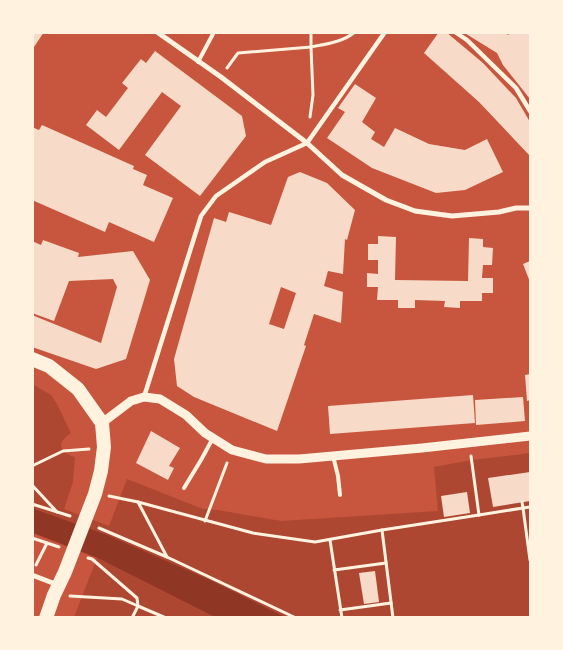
<svg xmlns="http://www.w3.org/2000/svg" width="563" height="650" font-family="Commissioner,sans-serif">
<style>
.green{fill:#ae4732}
.water{fill:#8f3625}
.building{fill:#f7dbc8;fill-rule:evenodd}
.lines{fill:none;stroke-linecap:round;stroke-linejoin:round}
.path{stroke:#fff3e0;stroke-width:3}
.service{stroke:#fff3e0;stroke-width:4}
.pedestrian{stroke:#fff3e0;stroke-width:4.5}
.minor{stroke:#fff3e0;stroke-width:5}
.tertiary{stroke:#fff3e0;stroke-width:9}
.trunk{stroke:#fff3e0;stroke-width:14}
</style>
<rect width="100%" height="100%" fill="#c8553d"/>
<path class="green" d="M32,384L51,395L57,404L71,433C69,435 66,436 64,439C56,447 66,455 75,457L73,482L64,509L109,526L127,479L203,509L218,510L281,521L438,511L434,467L472,460L530,453V617H74L106,535L33,508Z"/>
<polygon class="water" points="32,508 107,535 212,581 285,617 215,617 100,559 33,533"/>
<g class="building">
<polygon points="32,32 44,32 32,50"/>
<polygon points="439,32 446,32 483,63 516,98 530,122 530,156 479,102 424,53"/>
<polygon points="463,32 505,32 508,35 511,32 530,32 530,99 503,65 497,53"/>
<polygon points="155,51 242,116 246,136 200,196 145,155 181,106 162,92 119,150 86,125 97,110 106,117 128,88 122,83 141,59 146,63"/>
<polygon points="355,84 376,98 362,122 375,132 371,139 384,147 395,128 429,144 465,150 487,139 503,172 465,190 436,193 372,168 327,138 345,112 338,108"/>
<polygon points="42,125 134,166 133,169 147,175 143,185 173,198 154,242 109,222 105,232 32,200 32,127 39,130"/>
<path d="M300,172L327,183L355,210L347,240L345,239L343,274L328,271L324,286L343,292L341,323L314,314L304,345L306,346L277,431L194,397L177,386L174,359L214,218L226,222L229,212L271,225L288,177ZM281,287L296,293L284,329L269,324Z"/>
<polygon points="378,236 396,237 395,280 468,281 469,238 483,239 483,247 493,248 492,265 483,265 482,278 493,278 493,293 482,293 482,301 460,301 460,308 444,307 445,301 415,300 415,308 398,308 398,300 377,300 378,287 367,287 367,273 378,274 378,260 368,260 368,244 378,244"/>
<polygon points="43,240 79,253 78,257 133,251 150,280 126,359 96,369 32,347 32,315 101,343 117,287 113,279 69,281 54,321 32,313 32,241 41,245"/>
<polygon points="530,261 530,282 523,264"/>
<polygon points="530,374 530,400 527,401 525,375"/>
<polygon points="473,395 475,423 330,434 328,406"/>
<polygon points="523,397 525,421 476,425 475,400"/>
<polygon points="151,431 180,448 169,466 174,468 168,480 136,463"/>
<polygon points="530,472 530,501 493,507 488,478"/>
<polygon points="467,492 470,513 444,517 441,496"/>
<polygon points="375,571 379,602 364,604 359,573"/>
</g>
<g class="lines">
<g class="path">
<polyline points="227,68 238,53 311,47 311,32"/>
<path d="M310,117L313,95L311,47C326,44 343,42 355,32"/>
<polyline points="32,466 63,451 89,449"/>
<polyline points="32,485 57,512"/>
<polyline points="109,496 138,502"/>
<polyline points="522,502 523,508 530,507"/>
<polyline points="32,504 70,516"/>
<polyline points="479,515 523,508 530,560"/>
<polyline points="205,521 227,463"/>
<polyline points="99,528 167,557 296,618"/>
<polyline points="382,530 393,618"/>
<polyline points="32,538 59,547"/>
<polyline points="330,540 342,618"/>
<polyline points="167,557 138,502 253,533 315,542 382,530 479,515 471,456"/>
<polyline points="88,558 92,559 137,598 138,606 166,618"/>
<polyline points="36,565 47,543"/>
<polyline points="334,570 386,563"/>
<polyline points="70,596 122,599 138,606 132,618"/>
<polyline points="340,610 391,603"/>
</g>
<g class="service">
<polyline points="198,62 214,32"/>
<polyline points="333,456 338,476 340,495"/>
<polyline points="184,488 201,460 213,438"/>
</g>
<g class="pedestrian">
<polyline points="455,32 467,40 516,88 530,111"/>
<polyline points="144,397 201,216 216,196 265,162 307,143 385,32"/>
</g>
<g class="minor">
<polyline points="157,32 221,77 307,143 342,175 386,200 415,211 452,216 499,212 516,208 530,208"/>
<polyline points="32,575 58,585"/>
</g>
<polyline class="tertiary" points="102,423 131,401 144,397 160,399 186,415 205,433 232,450 266,459 299,459 333,456 422,448 530,436"/>
<polyline class="trunk" points="32,359 49,366 78,389 102,423 104,447 101,471 95,494 65,572 54,595 46,618"/>
</g>
<rect width="563" height="650" fill="none" stroke="#fff3e0" stroke-width="68"/>
</svg>
